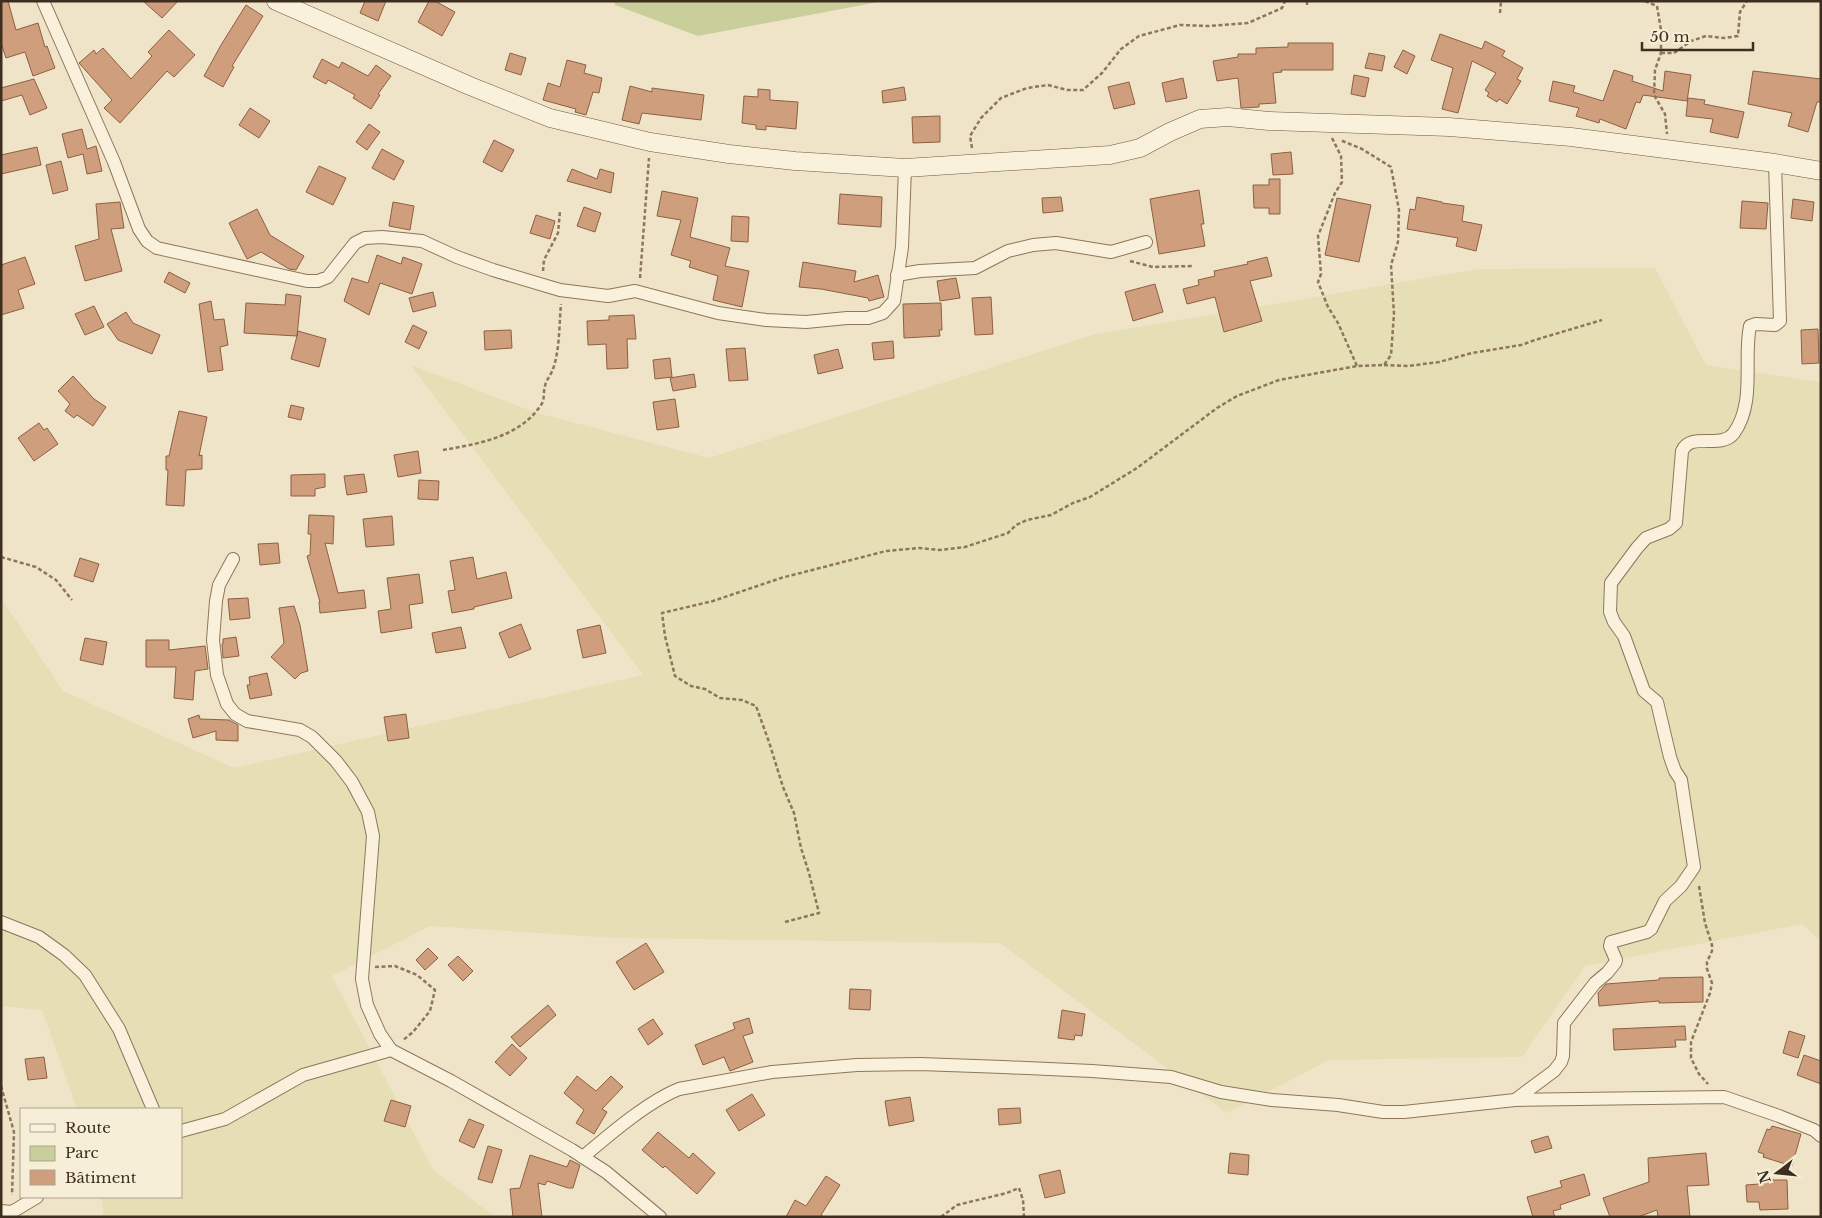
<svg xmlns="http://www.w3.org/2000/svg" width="1822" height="1218" font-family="'Libre Baskerville',serif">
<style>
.farmland{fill:#e6deb5}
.green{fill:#c9cf9b}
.building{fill:#cf9f7d;stroke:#8d5f41}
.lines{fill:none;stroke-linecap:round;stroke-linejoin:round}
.street-casing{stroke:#8d765c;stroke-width:14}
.secondary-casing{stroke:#6f573f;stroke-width:19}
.path{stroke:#8d765c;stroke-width:2.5;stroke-dasharray:4 2.5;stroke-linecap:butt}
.street{stroke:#faf1dc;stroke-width:12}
.secondary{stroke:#faf1dc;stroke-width:18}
</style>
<rect width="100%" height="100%" fill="#f0e4c8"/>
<polygon class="farmland" points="1655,268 1706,365 1821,382 1821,941 1802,924 1585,966 1522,1057 1329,1060 1227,1113 1000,943 616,938 430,926 332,976 433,1170 495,1217 104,1217 101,1197 181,1197 181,1109 77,1109 42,1010 1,1006 1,598 63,691 234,768 643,675 411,365 537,413 709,458 1092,335 1479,269"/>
<polygon class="green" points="614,1 884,1 698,36 615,5"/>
<g class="building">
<polygon points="1,1 8,1 16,30 38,23 45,47 47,46 55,68 33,76 25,52 6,58 1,43"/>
<polygon points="143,1 178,1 162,18"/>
<polygon points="365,1 386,1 378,21 360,13"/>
<polygon points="429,1 435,1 455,12 442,36 418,22"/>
<polygon points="246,5 263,16 232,66 234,67 223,87 204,76 221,45"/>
<polygon points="169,30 195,55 174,77 167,71 120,123 104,108 112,100 79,63 94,50 96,54 103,48 131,79 152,56 148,52"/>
<polygon points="1440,34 1482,49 1485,41 1505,51 1502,56 1523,68 1517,79 1521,81 1507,104 1499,99 1497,102 1487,96 1489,93 1485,90 1496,73 1472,61 1458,113 1442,109 1453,68 1431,60"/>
<polygon points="1288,43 1333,43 1333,70 1281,70 1282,72 1273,73 1276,103 1259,104 1259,107 1241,108 1238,78 1217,81 1213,61 1238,57 1238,54 1256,54 1256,48 1288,47"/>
<polygon points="1403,50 1415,56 1407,74 1394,67"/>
<polygon points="510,53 526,58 521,75 505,70"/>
<polygon points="1369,53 1385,56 1382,71 1365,68"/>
<polygon points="322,59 339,68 342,62 368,76 376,65 391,76 378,94 380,95 371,109 353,98 355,95 328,80 326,84 313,77"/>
<polygon points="567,60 586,65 584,73 602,78 599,93 593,92 586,115 575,112 576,109 543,100 548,83 560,87"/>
<polygon points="1614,70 1633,76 1632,81 1663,91 1665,71 1691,75 1687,101 1643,95 1640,103 1636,102 1626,129 1600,119 1599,123 1576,116 1579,108 1549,101 1553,81 1575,86 1573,92 1603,101"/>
<polygon points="1753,71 1821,79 1820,102 1817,102 1808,132 1788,126 1792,113 1748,104"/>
<polygon points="1354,75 1369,78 1365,97 1351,94"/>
<polygon points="1183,78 1187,98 1166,102 1162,83"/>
<polygon points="34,79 47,108 30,115 22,95 1,101 1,88"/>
<polygon points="1129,82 1135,104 1114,109 1108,87"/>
<polygon points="630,86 652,92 652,88 704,95 701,120 642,113 639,124 622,120"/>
<polygon points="904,87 906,100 883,103 882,91"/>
<polygon points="758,89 770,90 770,100 798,102 796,129 766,126 766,130 756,129 756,125 742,123 744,96 758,97"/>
<polygon points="1688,98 1705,100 1704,104 1744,112 1738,138 1710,132 1713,119 1686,116"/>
<polygon points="250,108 270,121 259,138 239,125"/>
<polygon points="940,116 940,142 913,143 912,117"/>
<polygon points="369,124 380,132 367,150 356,142"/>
<polygon points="82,129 87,149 96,146 102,171 87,174 83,154 68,158 62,134"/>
<polygon points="494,140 514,150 502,172 483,162"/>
<polygon points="37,147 41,165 1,174 1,155"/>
<polygon points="382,149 404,161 394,180 372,168"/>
<polygon points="1291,152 1293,174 1273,175 1271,154"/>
<polygon points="61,161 68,190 53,194 46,165"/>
<polygon points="319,166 346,178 333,205 306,192"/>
<polygon points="572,169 597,179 600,169 614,173 611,193 567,181"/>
<polygon points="1269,179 1280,179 1280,214 1269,214 1269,208 1254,208 1253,185 1269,185"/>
<polygon points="1199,190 1204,224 1201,224 1205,246 1159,254 1150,199"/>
<polygon points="662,191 698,198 690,237 730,248 725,266 749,271 742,307 713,300 718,276 689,267 691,261 671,255 681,220 657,216"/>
<polygon points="840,194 882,197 881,227 838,224"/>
<polygon points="1061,197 1063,211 1043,213 1042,198"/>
<polygon points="1417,197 1442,202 1442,203 1464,206 1462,221 1482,225 1476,251 1456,246 1458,238 1407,229 1410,209 1415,210"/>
<polygon points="1337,198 1371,205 1359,262 1325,255"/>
<polygon points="1793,199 1814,202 1812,221 1791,218"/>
<polygon points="1742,201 1768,203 1766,229 1740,228"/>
<polygon points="120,202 124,228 111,229 122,271 85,281 75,246 99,239 96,204"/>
<polygon points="393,202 414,206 410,230 389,226"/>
<polygon points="584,207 601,213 595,232 577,226"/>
<polygon points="257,209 270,235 304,256 296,270 289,269 261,252 247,259 229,223"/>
<polygon points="536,215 555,221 550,239 530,233"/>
<polygon points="732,216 749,217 748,242 731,241"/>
<polygon points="377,255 401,264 403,257 422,264 412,294 380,283 369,315 344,301 352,278 368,283"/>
<polygon points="25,257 35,284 18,290 24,308 1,315 1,265"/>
<polygon points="1267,257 1272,276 1250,281 1262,321 1224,332 1215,297 1187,304 1183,289 1199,285 1198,280 1215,276 1214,271 1248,264 1247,262"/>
<polygon points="803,262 856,271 854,282 878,275 884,297 869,301 868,298 821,289 799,287"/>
<polygon points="169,272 190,283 185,293 164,282"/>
<polygon points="956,278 960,298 940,301 937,281"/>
<polygon points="1155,284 1163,312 1133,321 1125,292"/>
<polygon points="433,292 436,306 413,312 409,298"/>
<polygon points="286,294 301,296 297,336 298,331 326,339 319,367 291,359 297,336 244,333 246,303 285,305"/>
<polygon points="991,297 993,334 975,335 972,298"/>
<polygon points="211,301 214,320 224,319 228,345 220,347 223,370 208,372 199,304"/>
<polygon points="941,303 942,330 939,330 940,336 904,338 903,304"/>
<polygon points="94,306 104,327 85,335 75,314"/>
<polygon points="126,312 133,323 160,335 152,354 118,340 107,324"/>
<polygon points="634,315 636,339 627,339 628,368 607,369 606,344 588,345 587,321 609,320 609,316"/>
<polygon points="413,325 427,332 419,349 405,342"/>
<polygon points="1818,329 1819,363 1802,364 1801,330"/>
<polygon points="511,330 512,348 485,350 484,331"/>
<polygon points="893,341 894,358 874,360 872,343"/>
<polygon points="745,348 748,380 729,381 726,349"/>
<polygon points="838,349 843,368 818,374 814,355"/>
<polygon points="670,358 672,377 655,379 653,360"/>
<polygon points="694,374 696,387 673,391 670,378"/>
<polygon points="73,376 94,399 106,407 93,426 77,415 74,418 65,411 70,404 58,391"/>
<polygon points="675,399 679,427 657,430 653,402"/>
<polygon points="291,405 304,408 301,420 288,417"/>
<polygon points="179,411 207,417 199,456 202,455 202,469 186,470 184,506 166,505 168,470 166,470 166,456 169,456"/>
<polygon points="39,423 44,430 47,428 58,444 34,461 18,438"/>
<polygon points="418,451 421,473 398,477 394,455"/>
<polygon points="325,474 325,487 315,489 315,496 291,496 291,475"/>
<polygon points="364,474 367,492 347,495 344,476"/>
<polygon points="419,480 439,481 438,500 418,499"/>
<polygon points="309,515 334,516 333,544 325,543 338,593 364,590 366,608 320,613 319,602 320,602 307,556 310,555 311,534 308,534"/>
<polygon points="392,516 394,545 366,547 363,519"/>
<polygon points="278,543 280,563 260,565 258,544"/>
<polygon points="473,557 477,579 506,572 512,598 474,607 474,609 452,613 448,591 455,590 450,561"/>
<polygon points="80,558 99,564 93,582 74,576"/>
<polygon points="419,574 423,603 409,605 412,628 381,633 378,611 391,609 387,578"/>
<polygon points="248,598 250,618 230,620 228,599"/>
<polygon points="294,606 300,625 308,671 301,673 295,679 271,657 284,643 279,608"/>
<polygon points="521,624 531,649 509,658 499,633"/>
<polygon points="600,625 606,653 583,658 577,630"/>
<polygon points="461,627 466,648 436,653 432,633"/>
<polygon points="236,637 239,656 223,658 222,644 223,644 223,639"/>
<polygon points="85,638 107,642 103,665 80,660"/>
<polygon points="146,640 169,640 169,650 205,646 208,669 195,671 193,700 174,698 176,667 146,667"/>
<polygon points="267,673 272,695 250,699 247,685 250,685 249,677"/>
<polygon points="406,714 409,738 388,741 384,717"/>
<polygon points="199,715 200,719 229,720 238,725 238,741 216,740 216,731 193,738 188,719"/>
<polygon points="646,943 664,972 634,990 616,962"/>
<polygon points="428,948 438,958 425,970 416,960"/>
<polygon points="458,956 473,971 463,981 448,965"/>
<polygon points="1703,977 1703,1002 1659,1003 1659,1001 1599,1006 1598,993 1606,984 1659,980 1659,978"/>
<polygon points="850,989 871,990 870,1010 849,1009"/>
<polygon points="548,1005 556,1015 520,1047 511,1037"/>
<polygon points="1062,1010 1085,1014 1082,1036 1075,1035 1074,1040 1058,1038"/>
<polygon points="749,1018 753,1033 743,1036 753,1062 730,1071 724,1057 703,1065 695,1045 735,1029 733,1023"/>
<polygon points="653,1019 663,1034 648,1045 638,1029"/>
<polygon points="1685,1026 1686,1040 1675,1040 1676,1047 1614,1050 1613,1029"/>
<polygon points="1789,1031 1805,1036 1798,1058 1783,1053"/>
<polygon points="512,1044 527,1058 510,1076 495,1062"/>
<polygon points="1804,1055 1821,1061 1821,1084 1797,1075"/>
<polygon points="44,1057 47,1078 28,1080 25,1059"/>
<polygon points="577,1076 596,1091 611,1076 623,1087 602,1109 607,1112 594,1134 576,1123 584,1110 564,1093"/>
<polygon points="752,1094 765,1115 739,1131 726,1110"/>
<polygon points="910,1097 914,1121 889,1126 885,1101"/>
<polygon points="391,1100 411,1106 405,1127 384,1121"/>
<polygon points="1020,1108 1021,1123 999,1125 998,1109"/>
<polygon points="469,1119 484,1125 474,1148 459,1141"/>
<polygon points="1772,1126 1801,1134 1792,1166 1763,1157 1764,1154 1758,1152 1767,1129 1770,1130"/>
<polygon points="658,1132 689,1158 693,1153 715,1173 697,1194 665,1166 663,1168 642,1150"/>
<polygon points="1548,1136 1552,1148 1535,1153 1531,1141"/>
<polygon points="488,1146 502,1150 492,1183 478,1179"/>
<polygon points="1230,1153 1249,1155 1248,1175 1228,1173"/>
<polygon points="1706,1153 1709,1185 1687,1186 1690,1217 1658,1217 1657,1210 1638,1217 1610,1217 1603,1198 1649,1182 1648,1158"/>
<polygon points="530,1155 567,1167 570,1160 580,1165 573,1188 568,1188 547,1181 545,1185 538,1183 542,1217 513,1217 510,1189 520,1188"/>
<polygon points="1060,1170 1065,1193 1045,1198 1039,1175"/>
<polygon points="1584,1174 1590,1195 1560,1205 1561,1209 1553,1211 1555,1217 1533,1217 1527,1197 1562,1187 1560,1181"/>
<polygon points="826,1176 840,1185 821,1215 824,1217 786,1217 795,1200 806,1206"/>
<polygon points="1759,1180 1787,1180 1788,1209 1760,1210 1759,1202 1747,1202 1746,1185 1759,1184"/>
</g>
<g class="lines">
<g class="street-casing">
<g id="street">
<polyline points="43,1 114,162 139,229 147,241 157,248 307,281 318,281 328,277 355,243 365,238 382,237 422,241 457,257 493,270 560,290 608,296 635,291 718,313 766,320 806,322 847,318 868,318 883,313 894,301 902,247 905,168"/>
<polyline points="897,275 920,271 975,268 1008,251 1033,245 1056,243 1111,252 1146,242"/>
<polyline points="233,559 219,585 216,601 213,640 217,675 227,704 235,714 247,721 300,730 312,737 336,761 352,782 368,812 373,836 362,979 367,1005 380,1034 391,1050"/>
<polyline points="1,922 39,937 64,955 85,975 119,1029 153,1109"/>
<path d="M1515,1100L1554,1071L1561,1062L1563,1056L1564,1023L1595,983L1607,973L1615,963L1616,960L1610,946L1611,942L1647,932L1651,929L1665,901L1681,886L1694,867L1681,780L1675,771L1670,757L1657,702L1644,691L1624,636L1614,622L1610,612L1611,583L1637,548L1646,538L1669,529L1676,523L1682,451C1691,431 1721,450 1734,433C1756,402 1743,359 1750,326L1756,324L1775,325L1780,321L1775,163"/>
<polyline points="181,1131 225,1119 303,1075 391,1050 451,1081 572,1150 606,1172 660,1217"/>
<path d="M583,1157C609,1135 647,1102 679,1089L772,1072L857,1065L920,1064L1003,1067L1092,1071L1171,1077L1221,1092L1272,1100L1338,1105L1383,1112H1404L1515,1100L1724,1097L1779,1116L1814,1130L1821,1136"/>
<polyline points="1,1211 12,1212 37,1197"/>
</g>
</g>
<g class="secondary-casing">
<polyline id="secondary" points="276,1 470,86 550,118 650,142 729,154 795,161 905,168 1110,155 1140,148 1170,132 1200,119 1228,117 1269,121 1449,127 1571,137 1775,163 1821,171"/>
</g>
<g class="path">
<polyline points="1645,1 1657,6 1661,30 1661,53 1655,70 1654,95 1665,114 1667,134"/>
<polyline points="1307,5 1307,1"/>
<polyline points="1500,13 1501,1"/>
<polyline points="1661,53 1674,53 1691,41 1706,36 1724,38 1738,36 1740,12 1747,1"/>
<polyline points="1332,138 1341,156 1342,182 1335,193 1318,236 1321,274 1318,282 1328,307 1338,323 1357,366"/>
<polyline points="972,148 970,136 981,118 1001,98 1027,88 1048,85 1067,90 1083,90 1102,73 1121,49 1139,36 1180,25 1208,26 1248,23 1282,8 1285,1"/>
<polyline points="1130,261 1153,267 1193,266"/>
<polyline points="543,271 544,260 558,233 560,211"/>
<polyline points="640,278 649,158"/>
<polyline points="1384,365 1408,366 1439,362 1472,353 1521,345 1535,340 1602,320"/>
<path d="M443,450C478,444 520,437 541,405C545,400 543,392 545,386C546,380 551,375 553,369C560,349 559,325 561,304"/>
<polyline points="1,557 36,567 56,580 72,600"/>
<polyline points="1699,886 1705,923 1712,945 1712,951 1707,962 1707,969 1712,983 1710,993 1691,1042 1691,1058 1699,1074 1708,1084"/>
<polyline points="785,922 819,913 809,873 801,848 794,813 783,787 769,742 756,706 742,700 720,698 705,689 691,686 675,676 665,636 662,613 713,601 781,578 886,551 919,548 940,550 965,547 1008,533 1016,525 1027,520 1051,515 1073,503 1090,497 1137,468 1217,408 1237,396 1279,380 1357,366 1384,365 1391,355 1394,314 1391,265 1398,242 1399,210 1391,167 1362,149 1340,140"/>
<polyline points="375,967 395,966 417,975 435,990 430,1011 413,1032 402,1041"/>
<polyline points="1,1086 14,1132 12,1195"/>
<polyline points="941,1217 957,1205 1007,1193 1019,1188 1023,1200 1024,1217"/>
</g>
<use href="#street" class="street"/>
<use href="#secondary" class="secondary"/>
</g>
<rect width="1822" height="1218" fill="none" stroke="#3d2e20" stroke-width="5"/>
<rect x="20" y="1108" width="162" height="90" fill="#f7eed8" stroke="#ada18e"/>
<rect x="30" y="1124" width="25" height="8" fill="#faf1dc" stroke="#ada18e"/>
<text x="65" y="1133" font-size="15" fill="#3d2e20">Route</text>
<rect x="30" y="1146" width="25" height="15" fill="#c9cf9b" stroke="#ada18e"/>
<text x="65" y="1158" font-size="15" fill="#3d2e20">Parc</text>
<rect x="30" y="1170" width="25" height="15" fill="#cf9f7d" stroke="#ada18e"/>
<text x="65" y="1183" font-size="15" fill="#3d2e20">Bâtiment</text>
<g transform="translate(1777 1173) rotate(254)" stroke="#f7eed8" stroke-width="4" paint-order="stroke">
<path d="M0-4L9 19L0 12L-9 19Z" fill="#3d2e20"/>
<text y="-8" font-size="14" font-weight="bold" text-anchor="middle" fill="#3d2e20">N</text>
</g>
<path d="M1642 42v8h111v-8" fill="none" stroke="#3d2e20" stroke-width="2.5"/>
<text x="1650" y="42" font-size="15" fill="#3d2e20" stroke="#f7eed8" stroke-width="4" paint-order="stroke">50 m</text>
</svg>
